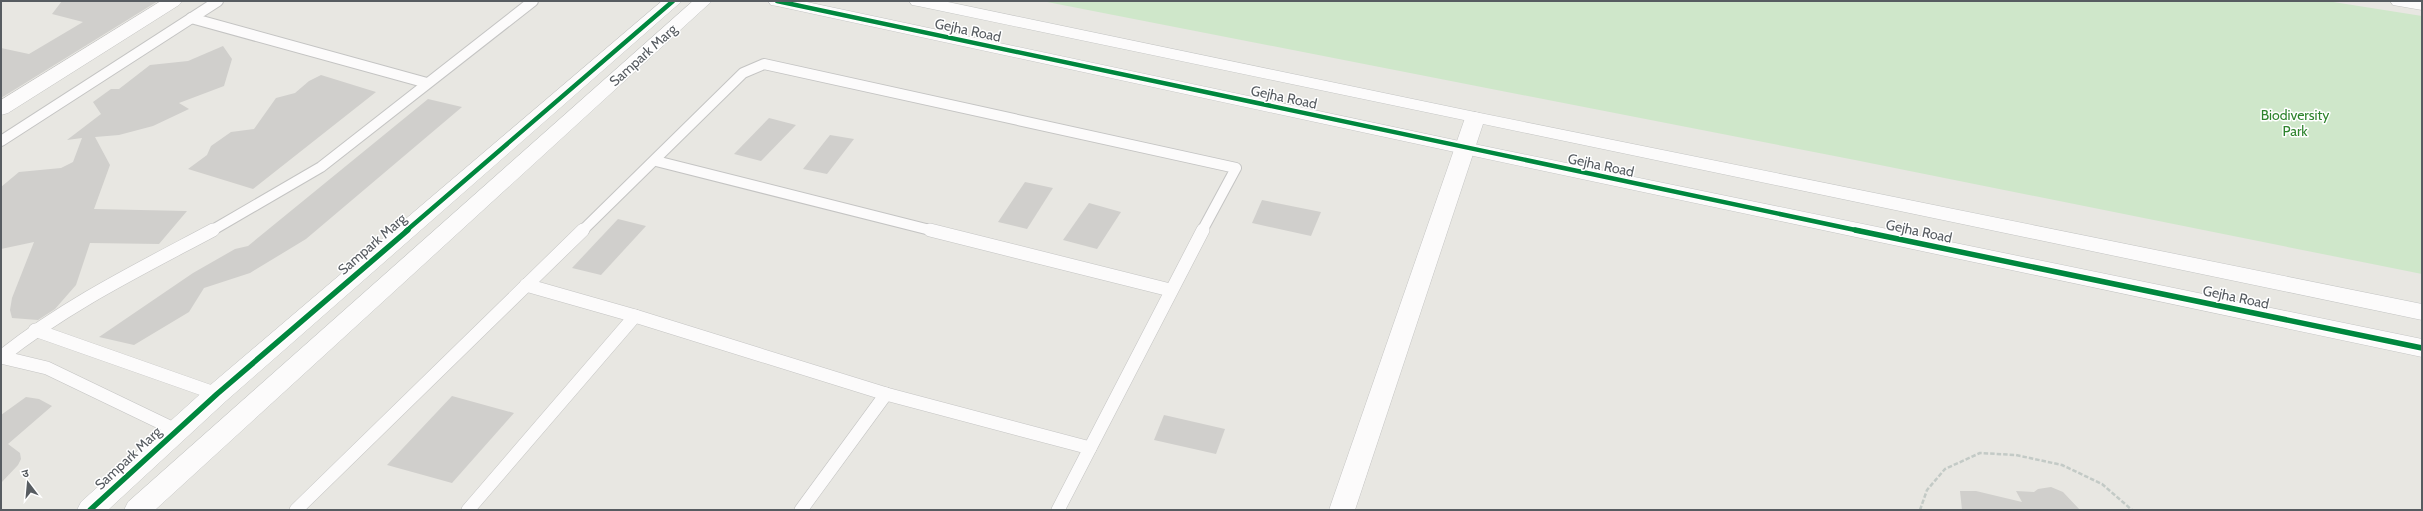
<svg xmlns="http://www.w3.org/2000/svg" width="2423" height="511" font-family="Cabin,'Noto Sans Devanagari',sans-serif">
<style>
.green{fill:#cfe7ca}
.building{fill:#d0cfcc}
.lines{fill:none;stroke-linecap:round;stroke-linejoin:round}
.lane-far1-casing{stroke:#c4c4c3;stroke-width:12}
.lane-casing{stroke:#c4c4c3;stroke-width:14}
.street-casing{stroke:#c4c4c3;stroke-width:1}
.secondary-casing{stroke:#c4c5c4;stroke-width:1}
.path{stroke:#c3cac6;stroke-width:2.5;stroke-dasharray:4.5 2;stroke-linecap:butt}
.lane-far1{stroke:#fcfbfb;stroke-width:10}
.lane{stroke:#fcfbfb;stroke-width:13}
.street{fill:#fcfbfb;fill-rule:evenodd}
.secondary{fill:#fcfbfb;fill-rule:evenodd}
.cycleway-far1-casing{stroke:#fff;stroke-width:6}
.cycleway-casing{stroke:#fff;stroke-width:8}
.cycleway-far1{stroke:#00873e;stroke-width:4.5}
.cycleway{stroke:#00873e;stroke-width:5.5}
.labels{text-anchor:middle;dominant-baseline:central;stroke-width:3;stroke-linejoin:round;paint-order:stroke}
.street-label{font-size:14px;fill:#575c61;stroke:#fff}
.park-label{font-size:14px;fill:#2e832d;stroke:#fff}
</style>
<rect width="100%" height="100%" fill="#e8e7e2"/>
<polygon class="green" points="1042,1 2327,1 2422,16 2422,274 1855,160"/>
<g class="building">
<polygon points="62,1 158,1 1,98 1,48 29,54 83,22 52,14"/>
<polygon points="223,46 232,59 224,86 179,103 189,109 153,126 119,135 95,137 110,165 94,209 187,211 159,244 90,243 76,285 55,309 38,320 12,318 10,310 12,298 34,242 1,249 1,187 19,172 61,168 73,162 82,138 67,140 101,114 93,102 111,89 119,89 150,65 188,61"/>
<polygon points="321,75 376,92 253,189 188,169 207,155 211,146 231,132 254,129 276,98 295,93 309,81"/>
<polygon points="428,99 462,107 306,239 250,273 204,288 189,312 134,345 99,337 193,273 235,249 248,246"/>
<polygon points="769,118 796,125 761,161 734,154"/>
<polygon points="830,135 854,139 827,174 803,169"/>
<polygon points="1025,182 1053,188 1027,229 998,222"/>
<polygon points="1262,200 1321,212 1311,236 1252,223"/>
<polygon points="1089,203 1121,212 1097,249 1063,240"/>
<polygon points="618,219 646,226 601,275 572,268"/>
<polygon points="452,396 514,413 452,483 387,465"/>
<polygon points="26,397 39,399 52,406 8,444 20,453 21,459 18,465 1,483 1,415"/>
<polygon points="1164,415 1225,429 1216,454 1154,440"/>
<polygon points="2051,487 2063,492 2080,510 1962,510 1960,491 1976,491 2022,502 2016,491 2034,492 2038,489"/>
</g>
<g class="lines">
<g class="lane-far1-casing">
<g id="lane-far1">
<polyline points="191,18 427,83"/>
<polyline points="1,141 218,1"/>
<polyline points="656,161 934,231"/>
<polyline points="211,231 321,167 533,1"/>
<polyline points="582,231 743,73 764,64 1236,168 1202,231"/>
</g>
</g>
<g class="lane-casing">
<g id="lane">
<polyline points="930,230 1170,290"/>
<polyline points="526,285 635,316 886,394 1090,448"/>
<polyline points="35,330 217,394"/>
<path d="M1,357C66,305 140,269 213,230"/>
<polyline points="1,357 47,368 176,430"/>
<polyline points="296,510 583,230"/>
<polyline points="468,510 635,316"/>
<polyline points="801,510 886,394"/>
<polyline points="1058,510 1203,230"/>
</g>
</g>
<g class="street-casing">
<g id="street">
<polygon points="161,1 182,1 179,5 8,113 1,115 1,100"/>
<polygon points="2390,1 2422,1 2422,10 2393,5"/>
<polygon points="1475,112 1482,114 1485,118 1355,510 1329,510 1465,118 1468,114"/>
</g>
</g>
<g class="secondary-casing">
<g id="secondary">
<polygon points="662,1 682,1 226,401 108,510 77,510 81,502 208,387"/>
<polygon points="693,1 712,1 155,510 124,510 128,502"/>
<polygon points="768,1 802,1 1464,142 2422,339 2422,357 1464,154 777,6 771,5"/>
<polygon points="909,1 943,1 1475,112 2422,304 2422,320 918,6 912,5"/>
</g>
</g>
<polyline class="path" points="1920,510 1927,490 1945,469 1980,453 2016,455 2062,465 2102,484 2132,510"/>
<use href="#lane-far1" class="lane-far1"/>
<use href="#lane" class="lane"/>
<use href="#street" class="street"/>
<use href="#secondary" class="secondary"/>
<g class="cycleway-far1-casing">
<g id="cycleway-far1">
<polyline points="777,1 1860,231"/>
<polyline points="406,231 673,1"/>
</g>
</g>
<g class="cycleway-casing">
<g id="cycleway">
<polyline points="1855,230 2422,348"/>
<polyline points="90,510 217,394 408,230"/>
</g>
</g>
<use href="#cycleway-far1" class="cycleway-far1"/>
<use href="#cycleway" class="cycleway"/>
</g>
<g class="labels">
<g class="street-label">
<text transform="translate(968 30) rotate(12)">Gejha Road</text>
<text transform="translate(643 55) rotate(-42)">Sampark Marg</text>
<text transform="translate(1284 97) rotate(12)">Gejha Road</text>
<text transform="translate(1601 165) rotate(12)">Gejha Road</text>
<text transform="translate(1919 231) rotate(12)">Gejha Road</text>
<text transform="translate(372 244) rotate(-41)">Sampark Marg</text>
<text transform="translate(2236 297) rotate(12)">Gejha Road</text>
<text transform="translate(128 458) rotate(-43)">Sampark Marg</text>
</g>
<g class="park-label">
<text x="2295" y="115">Biodiversity<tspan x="2295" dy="16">Park</tspan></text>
</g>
</g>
<rect width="2423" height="511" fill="none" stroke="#575c61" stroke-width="4"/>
<g transform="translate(28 483) rotate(344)" stroke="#ffffff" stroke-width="3" paint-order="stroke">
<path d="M0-3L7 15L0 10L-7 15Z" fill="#575c61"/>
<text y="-6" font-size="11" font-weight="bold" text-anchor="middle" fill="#575c61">उ</text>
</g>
</svg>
